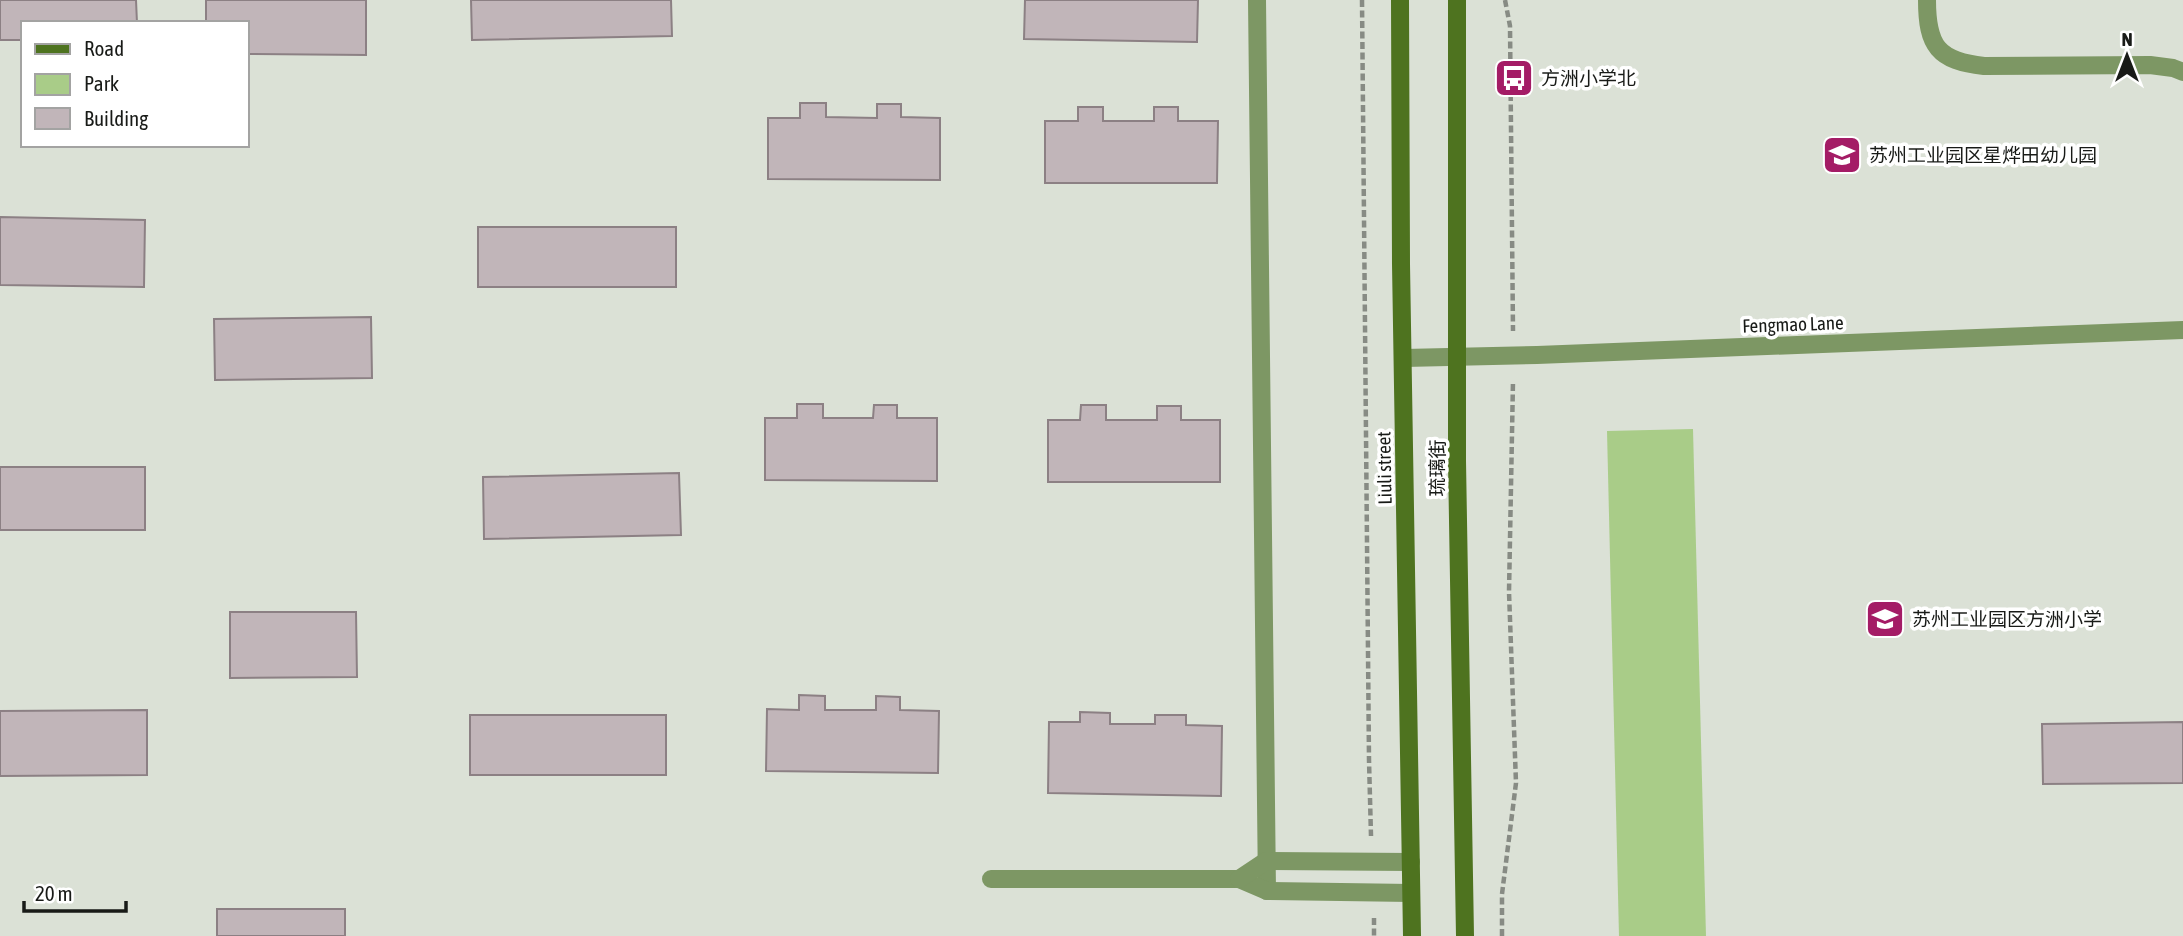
<svg xmlns="http://www.w3.org/2000/svg" width="2183" height="936" font-family="'Asap Condensed','Noto Sans SC',sans-serif">
<style>
.green{fill:#a9cc88}
.building{fill:#c1b5b9;stroke:#8c8084;stroke-width:2}
.lines{fill:none;stroke-linecap:round;stroke-linejoin:round}
.path{stroke:#878b84;stroke-width:4.5;stroke-dasharray:7 3.5;stroke-linecap:butt}
.minor{stroke:#7d9764;stroke-width:18}
.tertiary{stroke:#7d9764;stroke-width:18}
.secondary{stroke:#4e731f;stroke-width:18}
.labels{text-anchor:middle;dominant-baseline:central;stroke-width:7;stroke-linejoin:round;paint-order:stroke}
.poi-label{font-size:19px;fill:#181a17;stroke:#fff;text-anchor:start}
.street-label{font-size:19px;fill:#181a17;stroke:#fff}
</style>
<rect width="100%" height="100%" fill="#dbe1d6"/>
<polygon class="green" points="1693,429 1706,936 1619,936 1607,431"/>
<g class="building">
<polygon points="0,0 136,0 137,23 23,23 23,40 0,40"/>
<polygon points="206,0 366,0 366,55 247,54 247,23 206,23"/>
<polygon points="471,0 671,0 672,36 472,40"/>
<polygon points="1025,0 1198,0 1197,42 1024,39"/>
<polygon points="800,103 826,103 826,117 877,118 877,104 901,104 901,117 940,118 940,180 768,179 768,118 800,118"/>
<polygon points="1078,107 1103,107 1103,121 1154,121 1154,107 1178,107 1178,121 1218,121 1217,183 1045,183 1045,121 1078,121"/>
<polygon points="0,217 145,220 144,287 0,285"/>
<rect x="478" y="227" width="198" height="60"/>
<polygon points="371,317 372,378 215,380 214,319"/>
<polygon points="797,404 823,404 823,418 873,418 874,405 897,405 897,418 937,418 937,481 765,480 765,418 797,418"/>
<polygon points="1081,405 1106,405 1106,420 1157,420 1157,406 1181,406 1181,420 1220,420 1220,482 1048,482 1048,420 1080,420"/>
<rect x="0" y="467" width="145" height="63"/>
<polygon points="679,473 681,535 484,539 483,477"/>
<polygon points="230,612 356,612 357,677 230,678"/>
<polygon points="799,695 825,696 825,710 876,710 876,696 900,697 900,710 939,711 938,773 766,771 767,709 799,710"/>
<polygon points="147,710 147,775 0,776 0,711"/>
<polygon points="1080,712 1110,713 1110,724 1155,724 1155,715 1186,715 1186,725 1222,726 1221,796 1048,793 1049,722 1080,722"/>
<rect x="470" y="715" width="196" height="60"/>
<polygon points="2183,722 2183,783 2043,784 2042,724"/>
<rect x="217" y="909" width="128" height="27"/>
</g>
<g class="lines">
<g class="path">
<polyline points="1362,0 1369,760 1371,836"/>
<polyline points="1505,0 1510,26 1513,331"/>
<polyline points="1374,918 1374,936"/>
<polyline points="1502,936 1502,894 1516,783 1509,592 1513,381"/>
</g>
<g class="minor">
<polyline points="1257,0 1267,891"/>
<path d="M1927,0C1927,46 1938,61 1984,66L2150,65L2173,68L2183,72"/>
<polyline points="991,879 1239,879 1267,891 1411,893"/>
<polyline points="1239,879 1266,861 1411,862"/>
</g>
<polyline class="tertiary" points="1404,358 1537,355 2183,330"/>
<g class="secondary">
<polyline points="1400,0 1401,264 1412,936"/>
<polyline points="1457,0 1457,461 1465,936"/>
</g>
</g>
<defs>
<g id="bus-square" transform="scale(2.0125)"><rect x="-9" y="-9" width="18" height="18" rx="4" fill="#a41c66" stroke="#fff"/><path d="M-5-6H5V4H4V6H2V4H-2V6H-4V4H-5ZM-3.5-4V0h7V-4ZM-3.5 1.2v1.5H-2V1.2ZM2 1.2v1.5H3.5V1.2Z" fill="#fff"/></g>
<g id="school-square" transform="scale(2.0125)"><rect x="-9" y="-9" width="18" height="18" rx="4" fill="#a41c66" stroke="#fff"/><path d="M0-5L7-2L0 1L-7-2ZM-4 1L0 2.5L4 1V4Q0 6-4 4Z" fill="#fff"/></g>
</defs>
<g fill-rule="evenodd">
<use href="#bus-square" x="1514" y="78"/>
<use href="#school-square" x="1842" y="155"/>
<use href="#school-square" x="1885" y="619"/>
</g>
<g class="labels">
<g class="poi-label">
<text x="1541" y="78">方洲小学北</text>
<text x="1869" y="155">苏州工业园区星烨田幼儿园</text>
<text x="1912" y="619">苏州工业园区方洲小学</text>
</g>
<g class="street-label">
<text transform="translate(1793 324) rotate(-2)">Fengmao Lane</text>
<text transform="translate(1384 468) rotate(-91)">Liuli street</text>
<text transform="translate(1437 468) rotate(-90)">琉璃街</text>
</g>
</g>
<rect x="21" y="21" width="228" height="126" fill="#ffffff" stroke="#a3a3a2" stroke-width="2"/>
<rect x="35" y="44" width="35" height="10" fill="#4e731f" stroke="#a3a3a2" stroke-width="2"/>
<text x="84" y="56" font-size="21" fill="#181a17">Road</text>
<rect x="35" y="74" width="35" height="21" fill="#a9cc88" stroke="#a3a3a2" stroke-width="2"/>
<text x="84" y="91" font-size="21" fill="#181a17">Park</text>
<rect x="35" y="108" width="35" height="21" fill="#c1b5b9" stroke="#a3a3a2" stroke-width="2"/>
<text x="84" y="126" font-size="21" fill="#181a17">Building</text>
<g transform="translate(2127 56)" stroke="#ffffff" stroke-width="5" paint-order="stroke">
<path d="M0-5L12 26L0 18L-12 26Z" fill="#181a17"/>
<text y="-10" font-size="19" font-weight="bold" text-anchor="middle" fill="#181a17">N</text>
</g>
<path d="M24 901v10h102v-10" fill="none" stroke="#181a17" stroke-width="3.5"/>
<text x="35" y="901" font-size="21" fill="#181a17" stroke="#ffffff" stroke-width="5" paint-order="stroke">20 m</text>
</svg>
